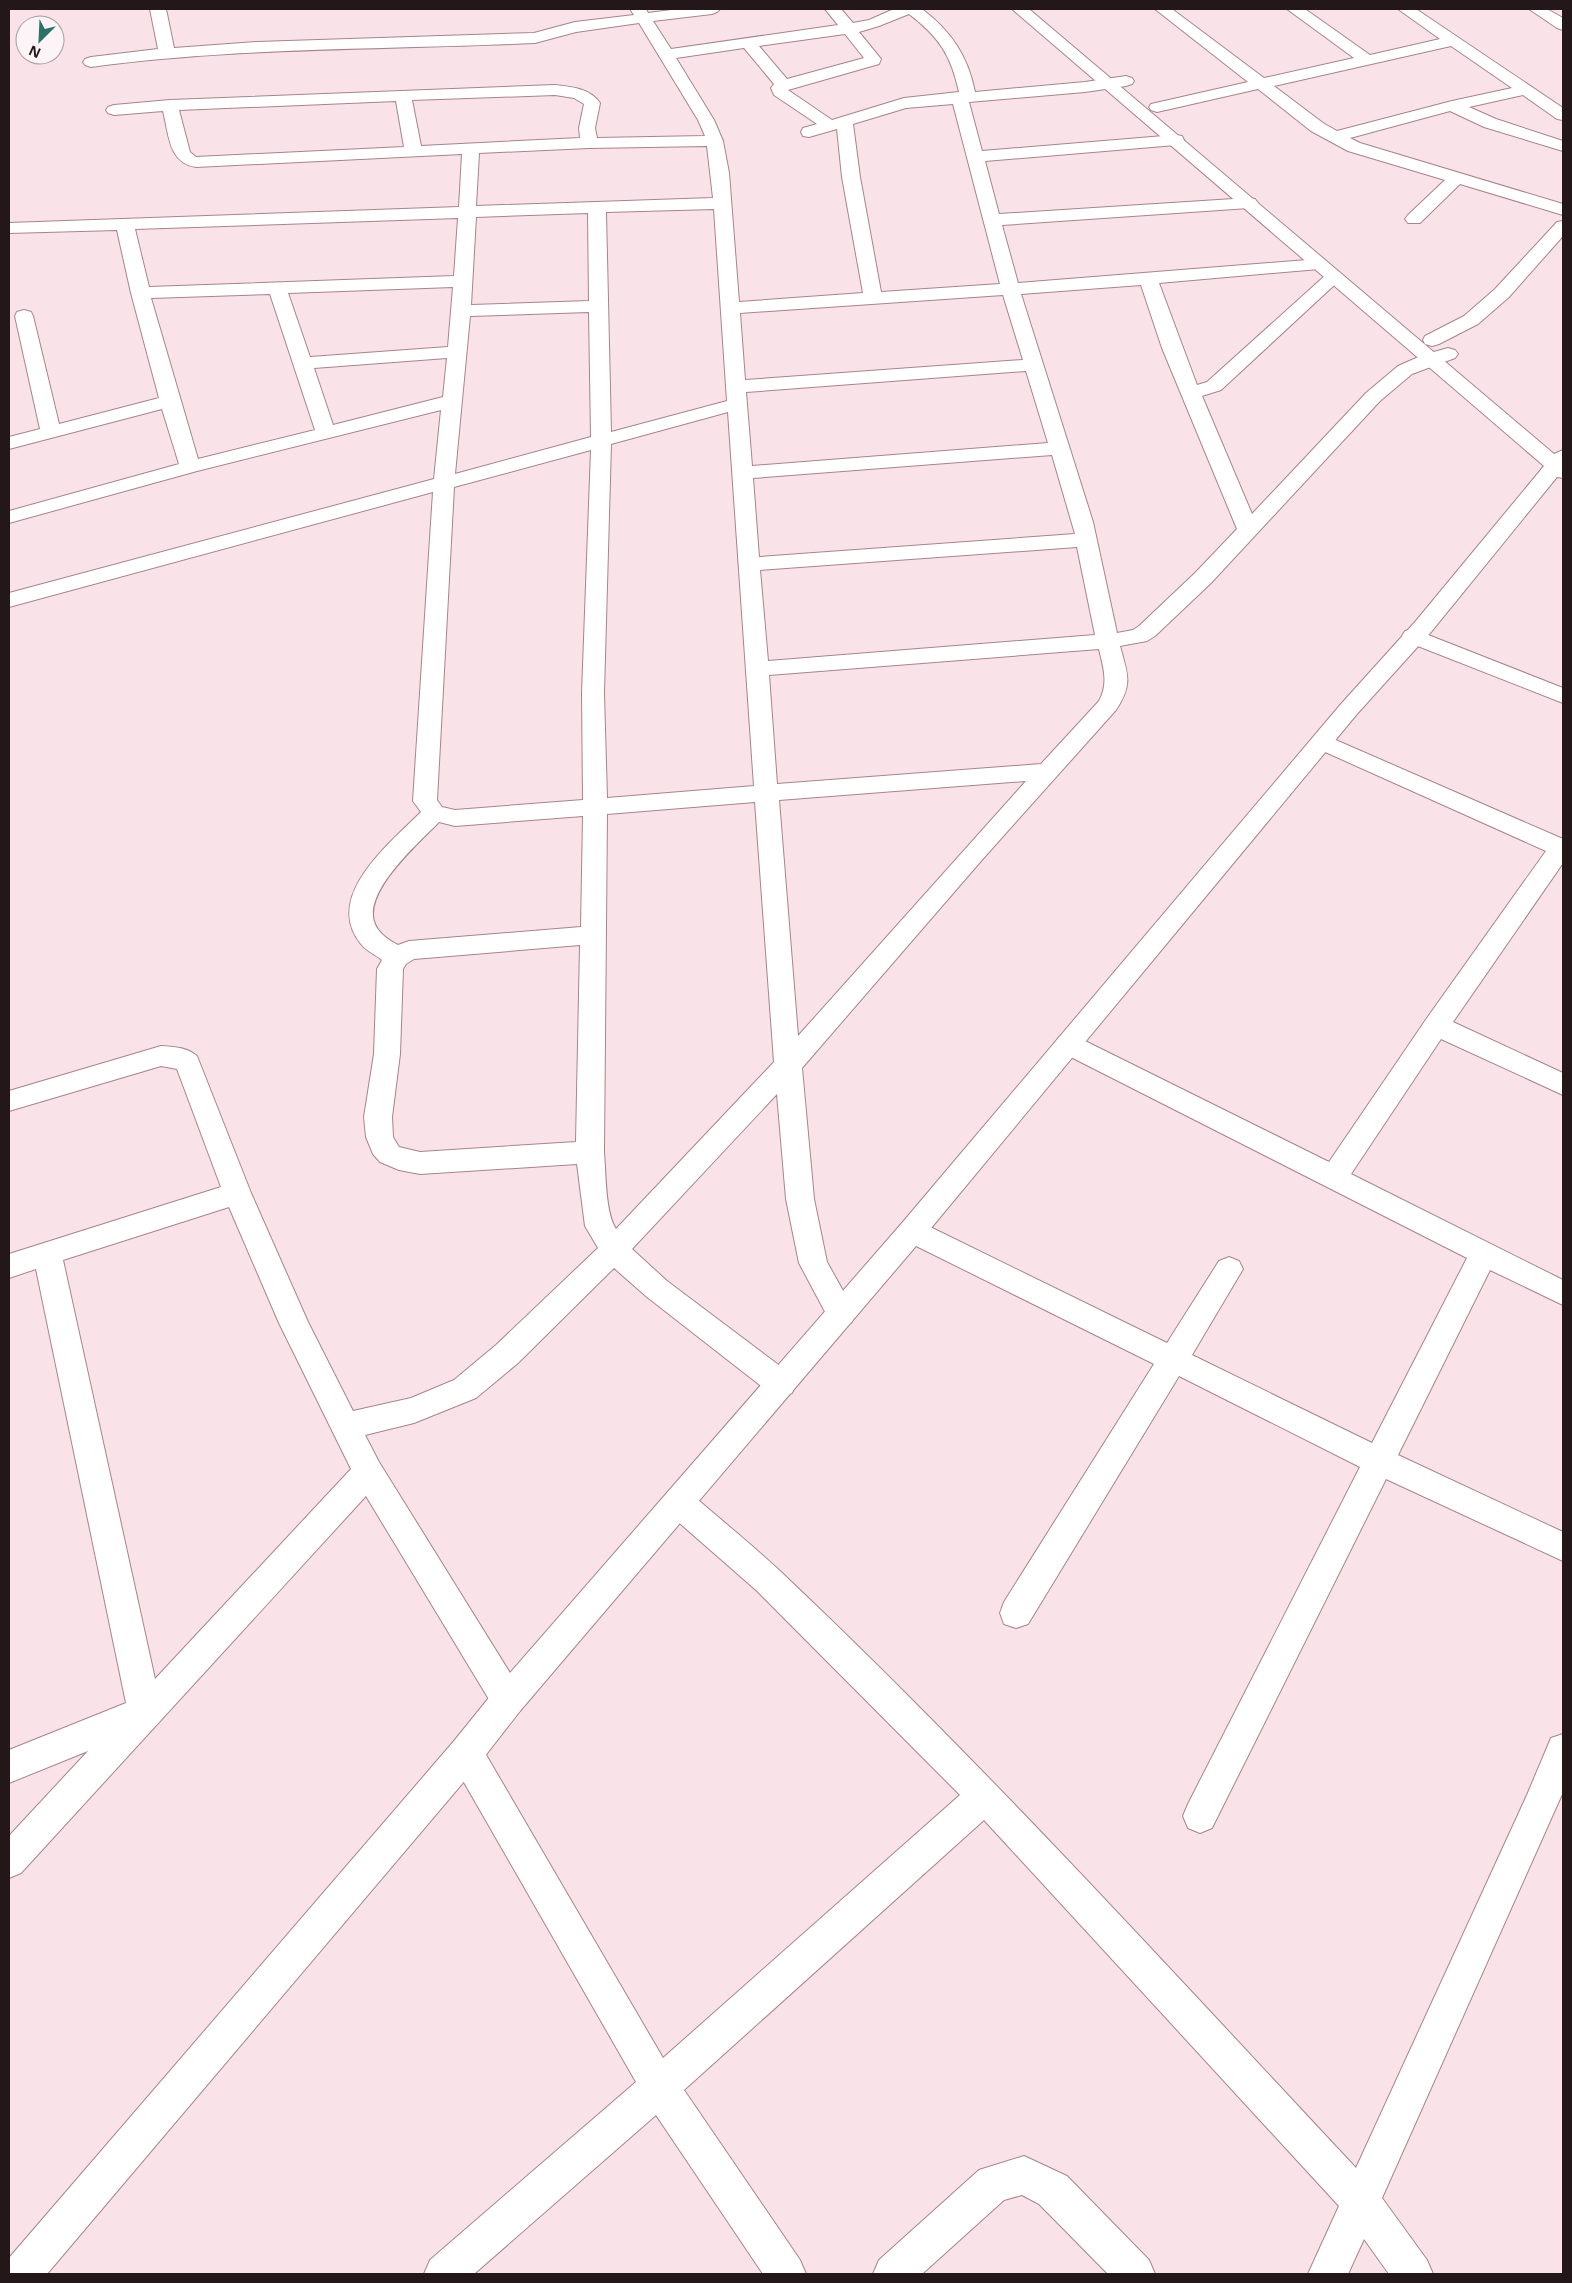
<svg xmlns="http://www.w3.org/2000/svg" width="1572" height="2283" font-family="'Noto Sans',sans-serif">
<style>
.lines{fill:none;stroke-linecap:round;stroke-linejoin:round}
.minor-casing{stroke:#a7848c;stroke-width:2}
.tertiary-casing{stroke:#a7848c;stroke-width:2}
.minor{fill:#fff;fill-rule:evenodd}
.tertiary{fill:#fff;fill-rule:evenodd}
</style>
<rect width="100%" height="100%" fill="#fae3e8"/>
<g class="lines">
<g class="minor-casing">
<g id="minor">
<path d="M150,9H166L174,48L257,42L534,33L575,22L634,15L630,9H646L648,13L679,9H720L717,12L712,14L653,21L671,49L838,25L825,9H841L853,23L869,20L894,9H922C951,31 968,56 975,92L1085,82L1126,76L1132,78L1134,81L1132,84L1126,86L1085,92L969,102L982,151L1176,135L1182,136L1184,140L1182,144L1176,145L985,161L999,214L1249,198L1255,199L1258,203L1255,207L1249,208L1002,225L1018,283L1319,259L1325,260L1328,264L1325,268L1319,269L1159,283L1197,385L1207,382L1328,273L1334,272L1340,273L1343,277L1221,390L1202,396L1252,514L1366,393L1398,366L1423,355L1448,348L1455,350L1458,354L1455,358L1412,374L1380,401L1211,583L1155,636L1147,641L1120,646C1128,675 1133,684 1116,710L981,861L802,1068L814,1199L827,1262L856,1314L851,1323L841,1326L831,1323L799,1263L786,1199L777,1094L632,1249L667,1281L792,1375L796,1384L792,1393L781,1397L770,1393L647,1297L614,1268L518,1363L476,1398L414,1423L365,1435L379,1462L520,1689L525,1700L520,1711L508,1716L496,1711L366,1496L21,1873L9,1878V1836L88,1751L9,1783V1750L126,1703L36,1269L9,1278V1254L221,1187L177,1069L161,1066L9,1111V1091L161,1046C175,1047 186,1047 197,1056L251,1193L308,1322L353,1411L411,1398L454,1380L496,1345L598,1248L585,1226L577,1164L420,1174L399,1170L380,1162L373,1154L366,1137L364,1117L374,1054L377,969L382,960C376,955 366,951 361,944C322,897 390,843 421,812L413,801L433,492L9,607V593L434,479L441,410L197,471L9,523V511L179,464L162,409L9,449V437L40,429L15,316L17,312L24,310L31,312L33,316L59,424L159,398L131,293L117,230L9,233V223L459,207L462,154L196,167C168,163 169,134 163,111L114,115L108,113L106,110L108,107L114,105L170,100L555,85C571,87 590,88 600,103L595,128L597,138L705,136L698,120L639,23L576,32L535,43C387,50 238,47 91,67L85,65L83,62L85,59L91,57L158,49ZM909,14C939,37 951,55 959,92L904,98L832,120L788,90L879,64L881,59L859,32L879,26ZM845,34L864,58L787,79L759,46ZM744,48L774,84L771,88L774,95L817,124L803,128L801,132L803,136L809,137L837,129L842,177L863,293L739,302L729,173L723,141L714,120L676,58ZM555,95L574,98L584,104L579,128L580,138L421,146L412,100ZM396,101L404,147L196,157L190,152L179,110ZM953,104L1000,284L881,292L860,177L853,124L906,108ZM707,146L713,198L476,206L479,153L589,148ZM714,209L727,401L611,432L606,212ZM588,213L589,301L471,305L476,217ZM458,218L454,276L149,287L135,229ZM1141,285L1162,348L1237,529L1195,573L1139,626L1133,630L1117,633L1093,522L1021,294ZM453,287L448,347L310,357L288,293ZM270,294L315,430L198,459L151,298ZM1003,295L1023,360L745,380L740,313ZM589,312L591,437L455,474L470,316ZM447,358L443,397L333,425L314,368ZM1026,371L1048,443L752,466L746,392ZM728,412L754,786L607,798L604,693L611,444ZM591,450L582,693L583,800L455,810L442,807L437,800L454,487ZM1052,455L1075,534L759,557L753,478ZM1077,547L1095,635L768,661L760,570ZM1099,649C1103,667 1109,683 1099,701L1041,764L777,784L769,675ZM1026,781L798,1036L779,800ZM755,802L774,1062L616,1229C605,1212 606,1173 604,1152L607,814ZM583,816L581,927L409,941L398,945C392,942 386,938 382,934C348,903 419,843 439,822L455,826ZM580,945L576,1142L420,1152L399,1147L393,1137L392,1117L400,1054L403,969L406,964L414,959ZM229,1207L279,1323L351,1469L155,1679L63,1260Z"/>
<path d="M1155,9H1172L1264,78L1354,58L1287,9H1305L1370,55L1440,39L1398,9H1416L1563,108V120L1557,119L1523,95L1469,107L1496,119L1563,141V151L1484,127L1450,111L1350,138L1360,143L1563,204V215L1460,184L1420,223H1408L1405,219L1408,215L1445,180L1348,151L1311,131L1258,89L1157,112L1151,110L1149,107L1151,104L1248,82ZM1451,46L1512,88L1452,101L1337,131L1323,123L1274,86Z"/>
<polygon points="1529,9 1547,9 1563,18 1563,30 1557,28"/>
<polygon points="1563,221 1563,236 1509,297 1478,324 1439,344 1432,346 1425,344 1423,340 1425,336 1464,316 1495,289 1557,222"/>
<polygon points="1413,629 1563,688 1563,703 1405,641 1402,636 1405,631"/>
<polygon points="1322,734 1563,839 1563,863 1453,1022 1563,1073 1563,1095 1441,1039 1351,1174 1563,1280 1563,1305 1490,1270 1398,1455 1563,1532 1563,1561 1386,1479 1212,1828 1200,1833 1188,1828 1183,1816 1188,1804 1360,1467 1179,1376 1028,1624 1016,1628 1004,1624 1000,1613 1004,1602 1154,1364 902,1239 898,1231 902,1223 912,1220 922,1223 1167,1343 1219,1261 1229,1257 1239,1261 1243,1269 1192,1355 1372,1443 1467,1258 1059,1051 1055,1044 1059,1037 1068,1034 1077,1037 1329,1162 1427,1018 1546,851 1314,747 1310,742 1314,737"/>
<path d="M679,1489L690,1493C720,1519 751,1544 780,1571C981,1761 1167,1966 1356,2168L1527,1795L1551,1738L1563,1734V1792L1382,2198L1427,2260L1433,2274H1389L1364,2239L1348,2274H1308L1339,2206L984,1820L684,2090L800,2260L806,2274H763L656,2115L474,2274H424L430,2260L636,2082L454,1765L449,1753L454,1741L466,1737L478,1741L663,2058L960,1795L756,1590L668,1513L663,1503L668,1493Z"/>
<polygon points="1024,2156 1067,2176 1149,2260 1155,2274 1108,2274 1039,2204 1022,2195 1004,2200 922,2274 873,2274 879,2260 979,2170"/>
</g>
</g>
<g class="tertiary-casing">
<polygon id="tertiary" points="1012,9 1029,9 1554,454 1563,450 1563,478 1557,477 1431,632 1357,714 922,1239 520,1711 478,1765 47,2274 9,2274 9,2258 454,1741 496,1689 902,1223 1341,704 1415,622 1544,466"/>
</g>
<use href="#minor" class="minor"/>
<use href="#tertiary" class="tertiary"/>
</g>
<rect width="1572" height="2283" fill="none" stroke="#24171a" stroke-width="20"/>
<g transform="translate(40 40) rotate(204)"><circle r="24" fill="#fcf4f6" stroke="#a69c9e"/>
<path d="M0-4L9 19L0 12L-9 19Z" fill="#2b7268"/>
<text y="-8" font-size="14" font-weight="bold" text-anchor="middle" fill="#24171a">N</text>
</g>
</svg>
